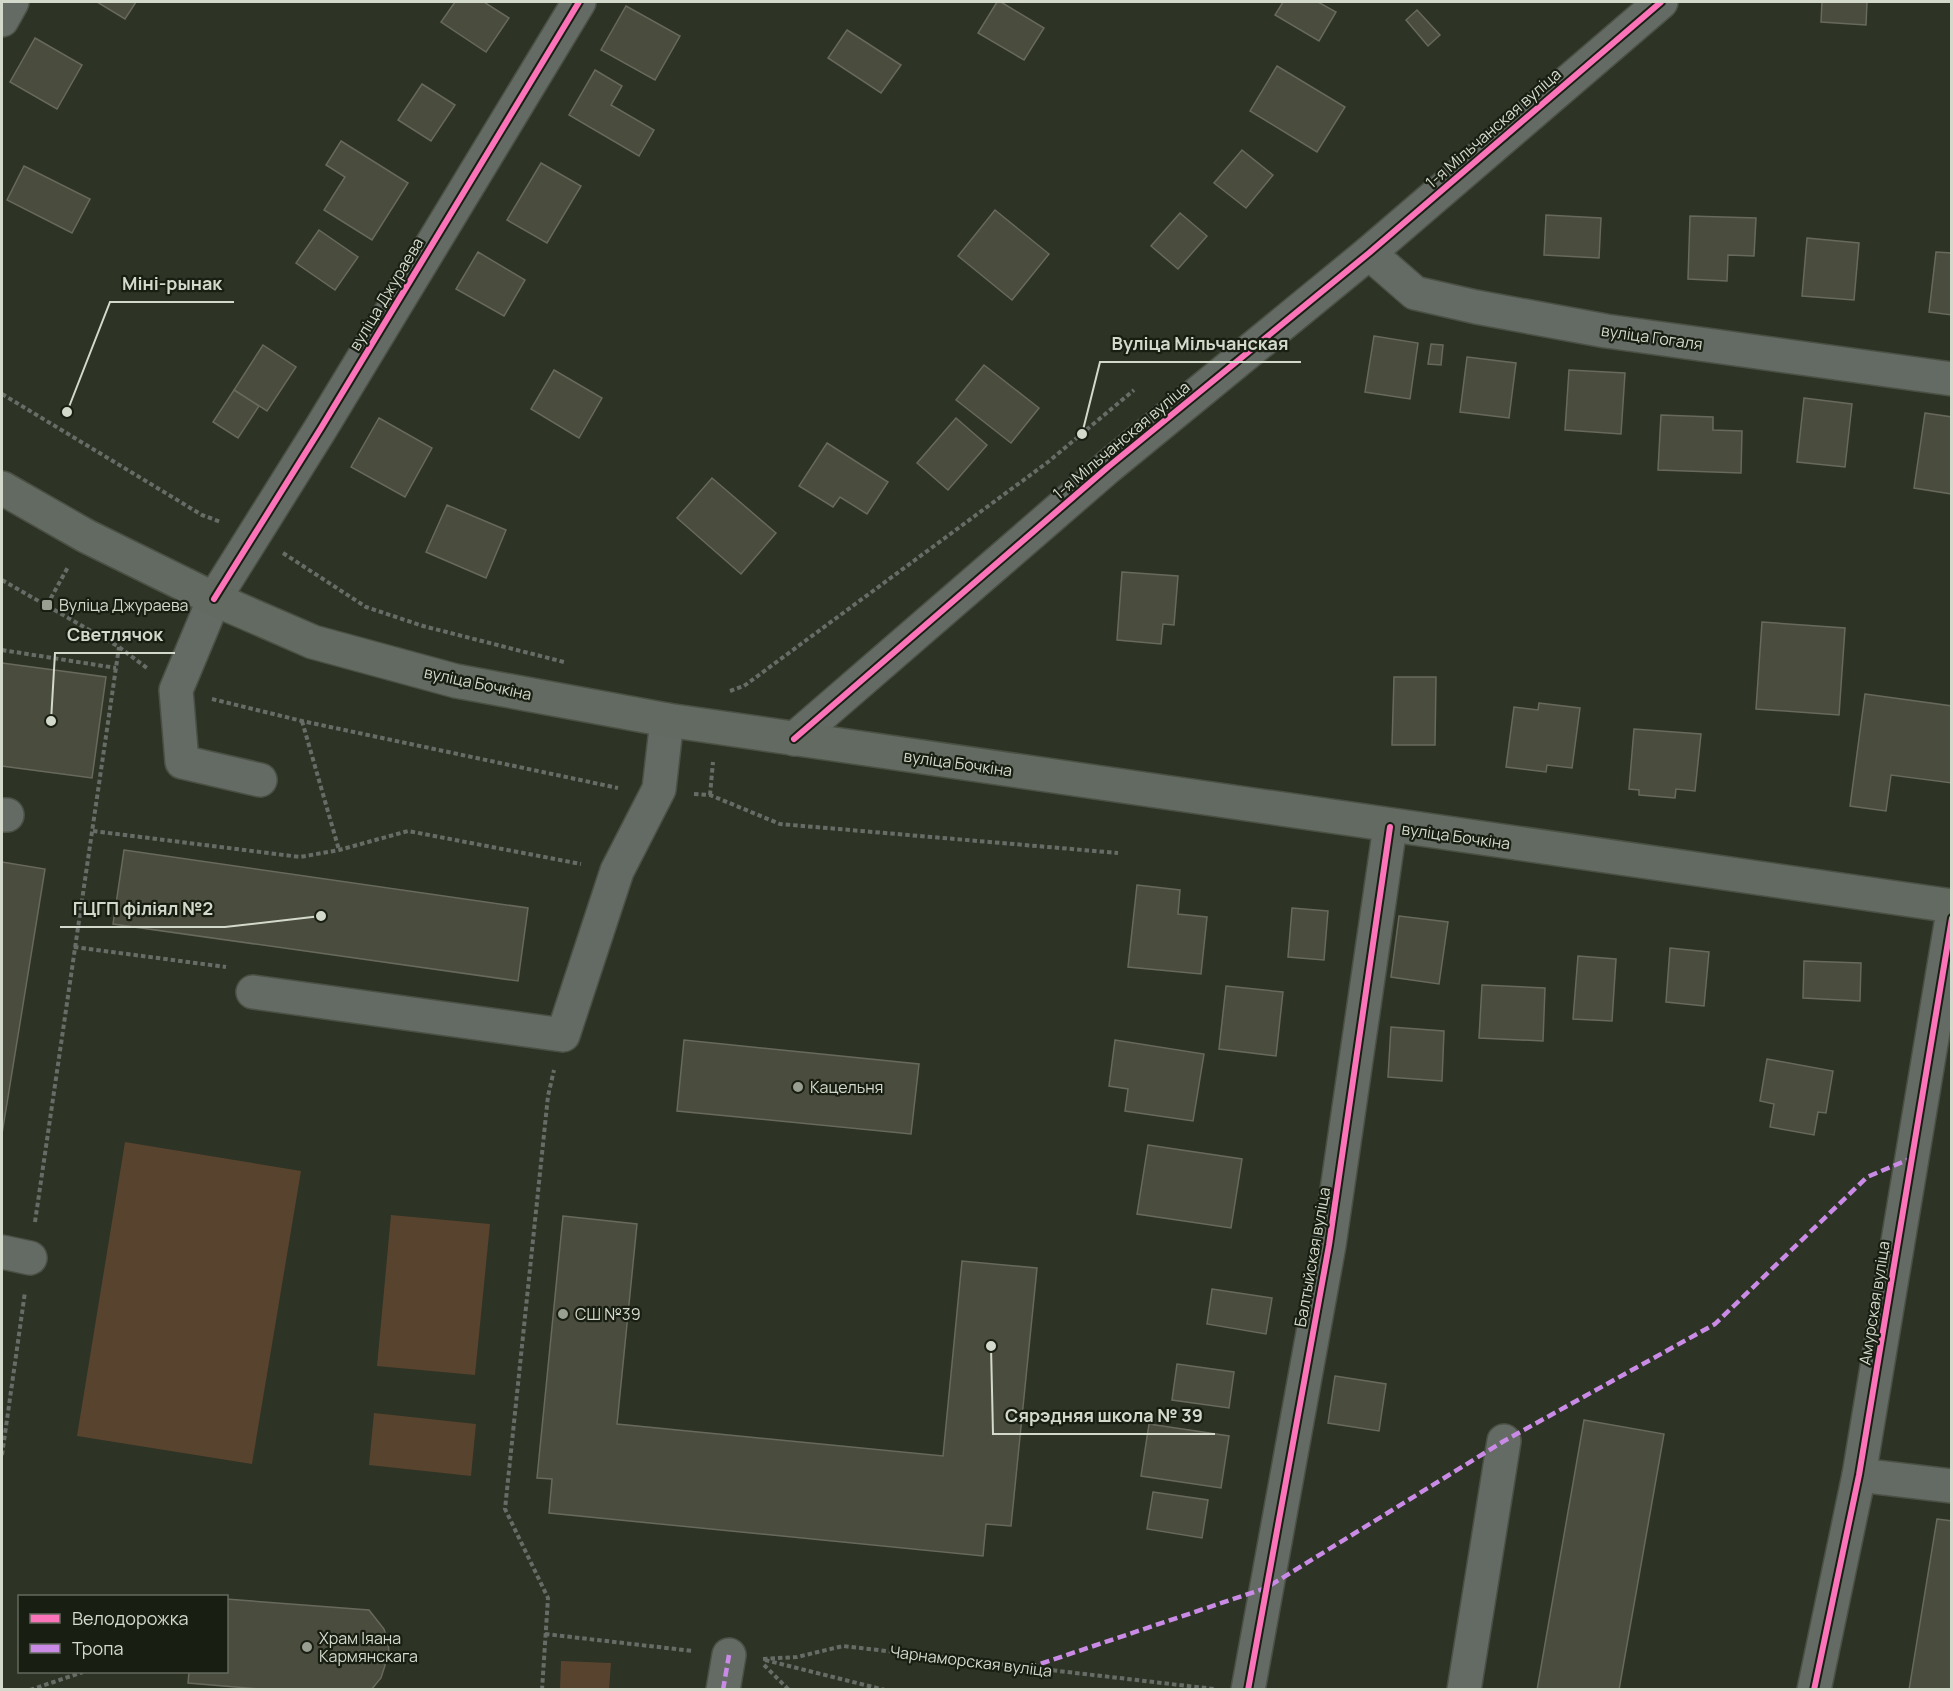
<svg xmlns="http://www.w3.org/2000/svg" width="1953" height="1691" font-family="Manrope,sans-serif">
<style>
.green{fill:#58432e}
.building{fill:#4a4c3d;stroke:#68695d;stroke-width:1.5}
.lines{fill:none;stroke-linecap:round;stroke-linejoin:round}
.minor-casing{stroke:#4b5044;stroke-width:36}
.major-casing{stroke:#4b5044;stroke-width:36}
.path{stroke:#686c66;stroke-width:4;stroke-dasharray:4.5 3;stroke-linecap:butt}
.minor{stroke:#646a64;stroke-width:33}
.major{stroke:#636a61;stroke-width:33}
.quiet{stroke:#ca8be6;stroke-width:4.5;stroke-dasharray:9 4.5;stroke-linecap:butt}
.cycleway-casing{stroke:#191e13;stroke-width:10}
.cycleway{stroke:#fb73b8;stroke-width:6}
.poi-dot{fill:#99a091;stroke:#191e13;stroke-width:2}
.labels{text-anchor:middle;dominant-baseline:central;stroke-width:4.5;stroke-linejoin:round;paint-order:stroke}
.street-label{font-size:16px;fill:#d3dacb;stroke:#191e13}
.poi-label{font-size:16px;fill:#d3dacb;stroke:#191e13;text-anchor:start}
.leader{fill:none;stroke:#d3dacb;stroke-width:2}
.callout-dot{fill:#d3dacb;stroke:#191e13;stroke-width:2}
.callout-label{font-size:18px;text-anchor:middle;font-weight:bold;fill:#d3dacb;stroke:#191e13;stroke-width:4.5;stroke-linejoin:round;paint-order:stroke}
</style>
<rect width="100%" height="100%" fill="#2d3325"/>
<g class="green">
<polygon points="125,1142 301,1171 252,1464 77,1436"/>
<polygon points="391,1215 490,1224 475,1375 377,1366"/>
<polygon points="374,1413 476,1424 471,1476 369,1465"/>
<polygon points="561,1661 611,1663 609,1689 560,1689"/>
</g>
<g class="building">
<polygon points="97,2 136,2 125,19"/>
<polygon points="455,2 484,2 509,18 486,52 441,22"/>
<polygon points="997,2 1001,2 1044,28 1024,60 978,33"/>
<polygon points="1283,2 1318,2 1336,12 1319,41 1275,15"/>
<polygon points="1822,2 1867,2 1866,25 1821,22"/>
<polygon points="626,6 680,36 655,80 601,50"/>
<polygon points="1417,10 1440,35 1428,46 1406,20"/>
<polygon points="847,30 901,65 881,93 828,58"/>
<polygon points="35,38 82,65 57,109 10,82"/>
<polygon points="1277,66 1345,107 1317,152 1250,111"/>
<polygon points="595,70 622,86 611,105 654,130 639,156 569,115"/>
<polygon points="422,84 455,105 431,141 398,120"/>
<polygon points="341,141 408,183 372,240 324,210 345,177 326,165"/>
<polygon points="1242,150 1273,175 1246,208 1214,183"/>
<polygon points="541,163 581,186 547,243 507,220"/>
<polygon points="24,166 90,199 72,233 7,200"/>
<polygon points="995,210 1049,254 1012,300 958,256"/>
<polygon points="1180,213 1207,236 1178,269 1151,246"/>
<polygon points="1546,215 1601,218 1599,258 1544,255"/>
<polygon points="1690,216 1756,218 1754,256 1728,255 1727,281 1688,279"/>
<polygon points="319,230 358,257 335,290 296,263"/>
<polygon points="1807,238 1859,243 1854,300 1802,296"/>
<polygon points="478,252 525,280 504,316 456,289"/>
<polygon points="1936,252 1952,253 1952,315 1929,312"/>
<polygon points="1374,336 1418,343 1410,399 1365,392"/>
<polygon points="1431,344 1443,345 1441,365 1428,364"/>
<polygon points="263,345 296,367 267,411 234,390"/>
<polygon points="1467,357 1516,363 1509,418 1460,412"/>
<polygon points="984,365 1039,408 1011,443 956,400"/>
<polygon points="554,370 602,398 579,438 531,409"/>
<polygon points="1569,370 1625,373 1621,434 1565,430"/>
<polygon points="234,390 259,406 238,438 213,422"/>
<polygon points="1804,398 1852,404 1845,467 1797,462"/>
<polygon points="1925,413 1952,417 1952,494 1914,488"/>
<polygon points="1661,415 1713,417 1713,430 1742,431 1741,473 1658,470"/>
<polygon points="379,418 432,448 405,497 351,467"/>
<polygon points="956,418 987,445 948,490 917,463"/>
<polygon points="827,443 888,482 867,514 840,497 833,507 799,486"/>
<polygon points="712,478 776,533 741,574 677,518"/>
<polygon points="447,505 506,530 486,578 426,552"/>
<polygon points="1122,572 1178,576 1174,625 1163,624 1161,644 1117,640"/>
<polygon points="1762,622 1845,628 1839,715 1756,709"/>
<polygon points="2,663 106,677 92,778 2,766"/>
<polygon points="1394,677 1436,677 1435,745 1392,745"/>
<polygon points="1865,694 1952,706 1952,783 1891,775 1886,811 1850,806"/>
<polygon points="1539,703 1580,708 1572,768 1547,765 1546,772 1506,767 1514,707 1538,710"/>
<polygon points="1634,729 1701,734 1695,791 1676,789 1675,798 1639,795 1639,790 1629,789"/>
<polygon points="124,850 528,908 518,981 113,924"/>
<polygon points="2,862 45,869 2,1134"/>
<polygon points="1137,885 1180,890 1178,914 1207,917 1201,974 1128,967"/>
<polygon points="1292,908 1328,911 1324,960 1288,957"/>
<polygon points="1399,916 1448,922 1439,984 1391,977"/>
<polygon points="1670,948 1709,952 1704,1006 1666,1002"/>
<polygon points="1578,956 1616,959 1612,1021 1573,1019"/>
<polygon points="1804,961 1861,963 1860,1001 1803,998"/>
<polygon points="1482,985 1545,988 1543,1041 1479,1038"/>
<polygon points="1226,986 1283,992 1276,1056 1219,1049"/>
<polygon points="1391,1027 1444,1031 1442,1081 1388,1077"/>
<polygon points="684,1040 919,1064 911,1134 677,1111"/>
<polygon points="1115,1040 1204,1054 1193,1121 1125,1111 1128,1089 1109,1086"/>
<polygon points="1767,1059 1833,1071 1826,1113 1818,1112 1814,1135 1770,1127 1774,1104 1760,1101"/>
<polygon points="1148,1145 1242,1159 1231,1228 1137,1214"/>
<polygon points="563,1216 637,1224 617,1424 943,1456 962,1261 1037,1268 1011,1526 986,1524 983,1556 549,1513 552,1479 537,1478"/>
<polygon points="1212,1289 1272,1298 1266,1334 1207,1324"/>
<polygon points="1177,1364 1234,1372 1229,1408 1172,1400"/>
<polygon points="1335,1376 1386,1384 1379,1431 1328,1423"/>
<polygon points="1584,1420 1664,1434 1619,1690 1537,1690"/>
<polygon points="1149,1424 1229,1436 1221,1488 1141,1476"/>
<polygon points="1153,1492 1208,1500 1202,1538 1147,1529"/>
<polygon points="1937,1519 1952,1521 1952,1690 1909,1690"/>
<polygon points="226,1599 369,1610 384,1629 388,1641 389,1653 381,1678 371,1690 272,1690 188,1683 189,1672 226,1672"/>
</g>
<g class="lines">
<g class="minor-casing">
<g id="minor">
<polyline points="2,20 12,2"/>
<polyline points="1369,253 1415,293 1476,307 1606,331 1952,379"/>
<polyline points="794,739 1108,467 1369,253 1661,2"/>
<polyline points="260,780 182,762 176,690 214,599 321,428 579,2"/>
<polyline points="2,815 7,815"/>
<polyline points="253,992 563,1035 617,871 659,789 667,720"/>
<polyline points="2,1252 30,1258"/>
<polyline points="1859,1475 1952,1486"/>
<polyline points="723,1690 729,1655"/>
<polyline points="1248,1690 1329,1245 1390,827"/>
<polyline points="1464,1690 1504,1441"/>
<polyline points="1814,1690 1859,1475 1952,918"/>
</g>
</g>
<g class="major-casing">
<polyline id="major" points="2,488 86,536 214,599 313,642 456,681 667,720 1952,906"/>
</g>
<g class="path">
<polyline points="2,394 202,515 221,522"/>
<polyline points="283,553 366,607 423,626 564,662"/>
<polyline points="2,580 119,647 147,668"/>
<polyline points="47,605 68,567"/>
<polyline points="2,650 116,668"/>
<polyline points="730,691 744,686 1048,462 1134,390"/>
<polyline points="212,699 302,721 618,788"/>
<polyline points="302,721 339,850"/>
<polyline points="694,794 710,795 780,824 1118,853"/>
<polyline points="710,795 713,762"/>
<polyline points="93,831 300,857 339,850 408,831 581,864"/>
<polyline points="74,947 226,967"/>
<polyline points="35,1222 119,647"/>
<polyline points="2,1455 25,1292"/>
<polyline points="545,1634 693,1651"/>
<polyline points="763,1659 797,1657 843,1646 1214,1689"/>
<polyline points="765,1660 885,1690"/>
<polyline points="764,1665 789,1690"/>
<polyline points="30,1690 83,1672"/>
<polyline points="542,1690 548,1598 505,1509 548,1096 554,1070"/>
</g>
<use href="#minor" class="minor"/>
<use href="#major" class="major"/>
<g class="quiet">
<polyline points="1028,1668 1266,1588 1504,1441 1715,1324 1867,1177 1912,1158"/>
<polyline points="723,1690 729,1655"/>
</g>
<g class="cycleway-casing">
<g id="cycleway">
<polyline points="214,599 321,428 579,2"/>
<polyline points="794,739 1108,467 1369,253 1661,2"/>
<polyline points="1248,1690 1329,1245 1390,827"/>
<polyline points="1814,1690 1859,1475 1952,918"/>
</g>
</g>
<use href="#cycleway" class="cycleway"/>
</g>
<g class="poi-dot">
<rect x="41" y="599" width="12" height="12" rx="3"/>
<circle cx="798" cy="1087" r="6"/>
<circle cx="563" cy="1314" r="6"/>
<circle cx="307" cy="1647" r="6"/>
</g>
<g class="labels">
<g class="street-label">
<text transform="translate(1493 128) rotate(-41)">1-я Мільчанская вуліца</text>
<text transform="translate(386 294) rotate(-59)">вуліца Джураева</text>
<text transform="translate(1652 337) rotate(8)">вуліца Гогаля</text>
<text transform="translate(1121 440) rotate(-40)">1-я Мільчанская вуліца</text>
<text transform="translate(478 683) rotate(12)">вуліца Бочкіна</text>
<text transform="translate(958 763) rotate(8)">вуліца Бочкіна</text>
<text transform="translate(1456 836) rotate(8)">вуліца Бочкіна</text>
<text transform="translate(1312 1257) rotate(-80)">Балтыйская вуліца</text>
<text transform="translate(1874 1303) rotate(-81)">Амурская вуліца</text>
<text transform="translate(971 1661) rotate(7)">Чарнаморская вуліца</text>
</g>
<g class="poi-label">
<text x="59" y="605">Вуліца Джураева</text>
<text x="810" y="1087">Кацельня</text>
<text x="575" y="1314">СШ №39</text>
<text x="319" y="1638">Храм Іяана<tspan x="319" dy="18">Кармянскага</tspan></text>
</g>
</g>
<path class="leader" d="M67 412L110 302H234M1082 434L1100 362H1301M51 721L55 653H175M321 916L225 927H60M991 1346L993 1434H1215"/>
<g class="callout-dot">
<circle cx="67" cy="412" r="6"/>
<circle cx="1082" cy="434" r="6"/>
<circle cx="51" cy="721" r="6"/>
<circle cx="321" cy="916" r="6"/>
<circle cx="991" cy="1346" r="6"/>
</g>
<g class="callout-label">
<text x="172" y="290">Міні-рынак</text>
<text x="1200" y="350">Вуліца Мільчанская</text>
<text x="115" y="641">Светлячок</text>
<text x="143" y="915">ГЦГП філіял №2</text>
<text x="1104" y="1422">Сярэдняя школа № 39</text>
</g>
<rect width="1953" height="1691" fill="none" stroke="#d3dacb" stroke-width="6"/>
<rect x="18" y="1595" width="210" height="78" fill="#191e13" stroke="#63695d" stroke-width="1.5"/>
<rect x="30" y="1614" width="30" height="9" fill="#fb73b8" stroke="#63695d" stroke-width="1.5"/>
<text x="72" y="1625" font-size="18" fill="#d3dacb">Велодорожка</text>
<rect x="30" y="1644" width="30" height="9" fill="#ca8be6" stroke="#63695d" stroke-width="1.5"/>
<text x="72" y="1655" font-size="18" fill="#d3dacb">Тропа</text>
</svg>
